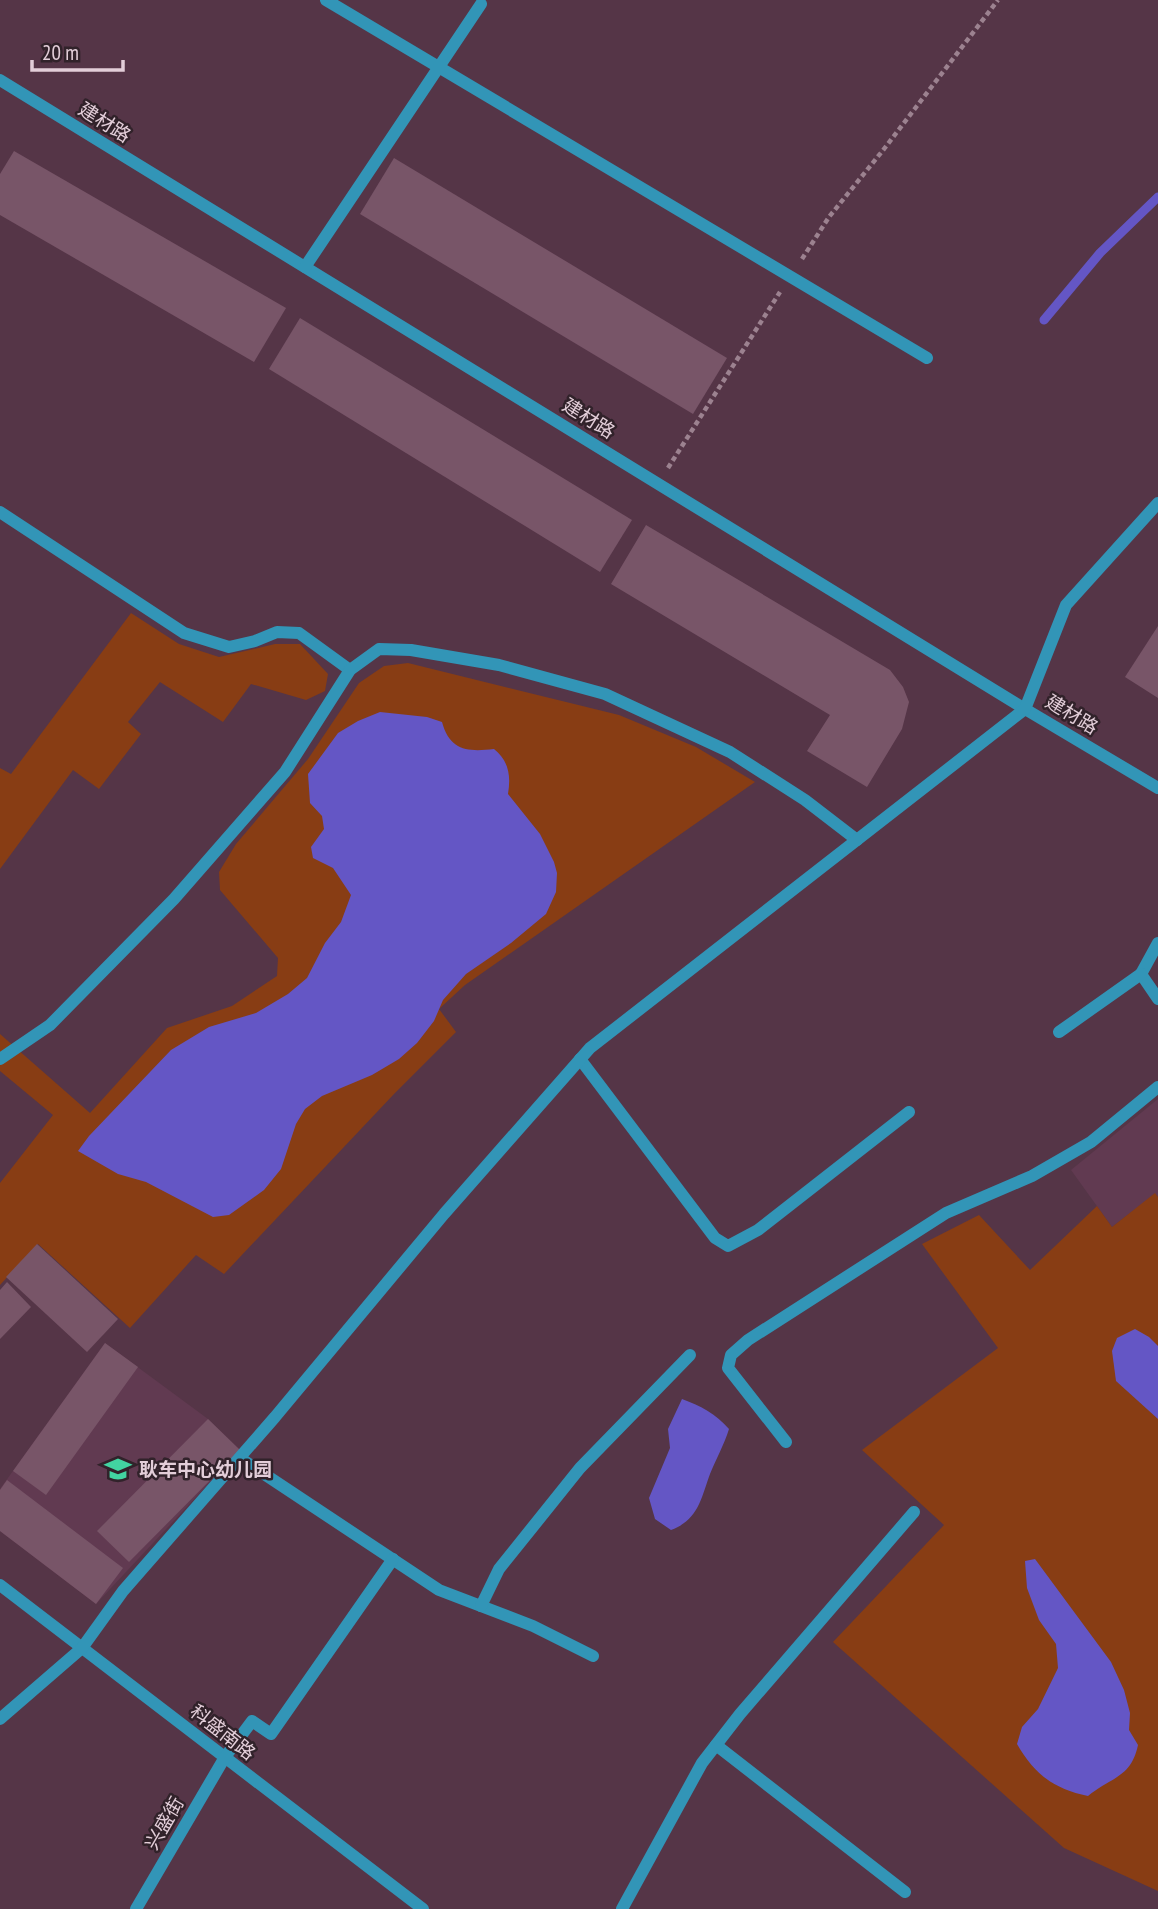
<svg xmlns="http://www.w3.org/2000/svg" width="1158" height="1909" font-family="'PT Sans Narrow','Noto Sans SC',sans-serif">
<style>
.built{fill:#613a51}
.green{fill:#883d14}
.water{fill:#6456c5}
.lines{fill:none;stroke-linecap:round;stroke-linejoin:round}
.stream{stroke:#6456c5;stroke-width:9}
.building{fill:#785568}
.path{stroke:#9c8290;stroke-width:4.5;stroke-dasharray:5 3.5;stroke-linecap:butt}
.minor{stroke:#3295b7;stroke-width:12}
.labels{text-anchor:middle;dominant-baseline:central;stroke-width:5;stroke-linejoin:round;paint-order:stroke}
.street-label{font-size:19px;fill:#e3ced9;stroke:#31222a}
.poi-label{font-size:19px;font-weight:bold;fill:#e3ced9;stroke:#31222a;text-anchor:start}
</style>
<rect width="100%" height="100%" fill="#553547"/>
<g class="built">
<polygon points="1158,1099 1158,1197 1155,1194 1112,1227 1071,1170"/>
<polygon points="105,1343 208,1419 240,1450 96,1604 0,1531 0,1489"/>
</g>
<g class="green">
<polygon points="131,613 179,644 219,657 275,644 300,644 328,674 325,691 306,700 251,684 223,722 160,682 128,722 141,734 99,789 73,770 0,869 0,768 11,774"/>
<polygon points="408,663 619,715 696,747 755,782 465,985 439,1009 456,1032 394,1094 224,1274 196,1255 130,1328 38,1244 0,1285 0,1183 53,1115 0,1071 0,1034 90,1113 167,1028 232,1006 277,976 278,958 220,890 219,872 236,844 308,759 359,683 384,666"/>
<polygon points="1155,1193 1158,1197 1158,1891 1064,1848 833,1642 944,1525 862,1450 998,1348 922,1244 979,1215 1030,1270 1097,1206 1112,1227"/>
</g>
<g class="water">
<path d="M380,712L427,717L442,722C450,751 468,752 494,749C509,761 511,776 508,794L540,834L554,862L557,873L556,892L546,914L511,943L466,974L443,1000L434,1021L417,1043L399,1059L372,1075L322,1096L305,1109L296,1124L281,1169L264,1190L229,1215L213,1217L146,1182L118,1174L78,1151L89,1136L171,1050L209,1027L256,1013L288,994L307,978L325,943L341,922L351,895L333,868L313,858L311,847L324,829L322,816L310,803L308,774L338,733L358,721Z"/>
<polygon points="1135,1329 1149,1337 1158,1346 1158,1419 1116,1381 1112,1351 1117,1338"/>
<path d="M682,1399C701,1406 716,1414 729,1429C724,1445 716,1459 710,1474C701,1499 698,1520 671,1530L655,1519L649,1498L670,1448L668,1429Z"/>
<path d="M1035,1559L1111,1662L1124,1690L1130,1713L1129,1730L1138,1745C1131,1778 1111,1777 1088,1796C1054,1789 1034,1774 1017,1744L1022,1727L1038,1709L1058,1668L1056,1644L1039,1620L1027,1588L1025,1561Z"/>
</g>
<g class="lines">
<polyline class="stream" points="1044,320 1100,253 1158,197"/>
</g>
<g class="building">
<polygon points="14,151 286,308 254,362 0,215 0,174"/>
<polygon points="394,158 727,358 693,414 360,214"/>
<polygon points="300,318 632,520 600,572 269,369"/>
<polygon points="646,525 890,670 903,687 909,702 902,729 867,787 807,751 830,715 611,584"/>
<polygon points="1158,626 1158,698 1125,677"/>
<polygon points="37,1244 118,1319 87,1352 6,1277"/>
<polygon points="7,1282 31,1307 0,1339 0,1290"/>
<polygon points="105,1343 138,1367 46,1495 13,1471"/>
<polygon points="208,1419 240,1450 129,1562 97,1531"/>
<polygon points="7,1480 123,1568 96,1604 0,1531 0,1490"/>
</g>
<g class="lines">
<g class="path">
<polyline points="802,259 829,217 884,149 998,0"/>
<polyline points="668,468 780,292"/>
</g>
<g class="minor">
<polyline points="326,0 927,358"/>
<polyline points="0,80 1025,709 1158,788"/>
<polyline points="305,267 481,4"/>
<polyline points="0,512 184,633 229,647 255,641 277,632 299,633 350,670"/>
<polyline points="1158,943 1141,974 1158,999"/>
<polyline points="1059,1032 1141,974"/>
<polyline points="0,1059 50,1025 174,899 285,772 350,670 379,649 411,650 499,665 605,694 730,752 805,800 857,840"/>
<polyline points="580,1059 715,1238 728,1246 758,1230 909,1112"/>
<polyline points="786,1442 728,1368 731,1355 748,1340 946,1213 1032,1176 1091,1142 1158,1087"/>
<polyline points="240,1458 439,1590 533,1626 593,1656"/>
<polyline points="0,1585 423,1909"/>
<polyline points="481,1606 499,1569 580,1468 690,1355"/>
<polyline points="0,1719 82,1648 123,1591 275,1417 444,1214 590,1048 1025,709 1066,605 1158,503"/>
<polyline points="716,1745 905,1892"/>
<polyline points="136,1909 225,1757 252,1721 271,1734 393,1559"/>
<polyline points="622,1909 702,1763 740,1714 914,1512"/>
</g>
</g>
<defs>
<g id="school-bare" transform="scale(2.1)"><path d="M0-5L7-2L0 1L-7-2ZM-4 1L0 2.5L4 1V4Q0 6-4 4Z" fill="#42d4a1" stroke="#31222a" stroke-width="2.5" paint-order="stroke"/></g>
</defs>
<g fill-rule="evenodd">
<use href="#school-bare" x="118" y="1469"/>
</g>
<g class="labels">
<g class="street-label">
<text transform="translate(105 122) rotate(32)">建材路</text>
<text transform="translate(589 418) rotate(32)">建材路</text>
<text transform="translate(1072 714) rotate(31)">建材路</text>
<text transform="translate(223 1732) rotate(38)">科盛南路</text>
<text transform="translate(164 1823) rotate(-60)">兴盛街</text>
</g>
<g class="poi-label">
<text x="139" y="1469">耿车中心幼儿园</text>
</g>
</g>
<path d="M32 60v10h91v-10" fill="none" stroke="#e3ced9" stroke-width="3.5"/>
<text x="42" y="60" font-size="21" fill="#e3ced9" stroke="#31222a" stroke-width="5" paint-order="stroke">20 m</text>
</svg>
